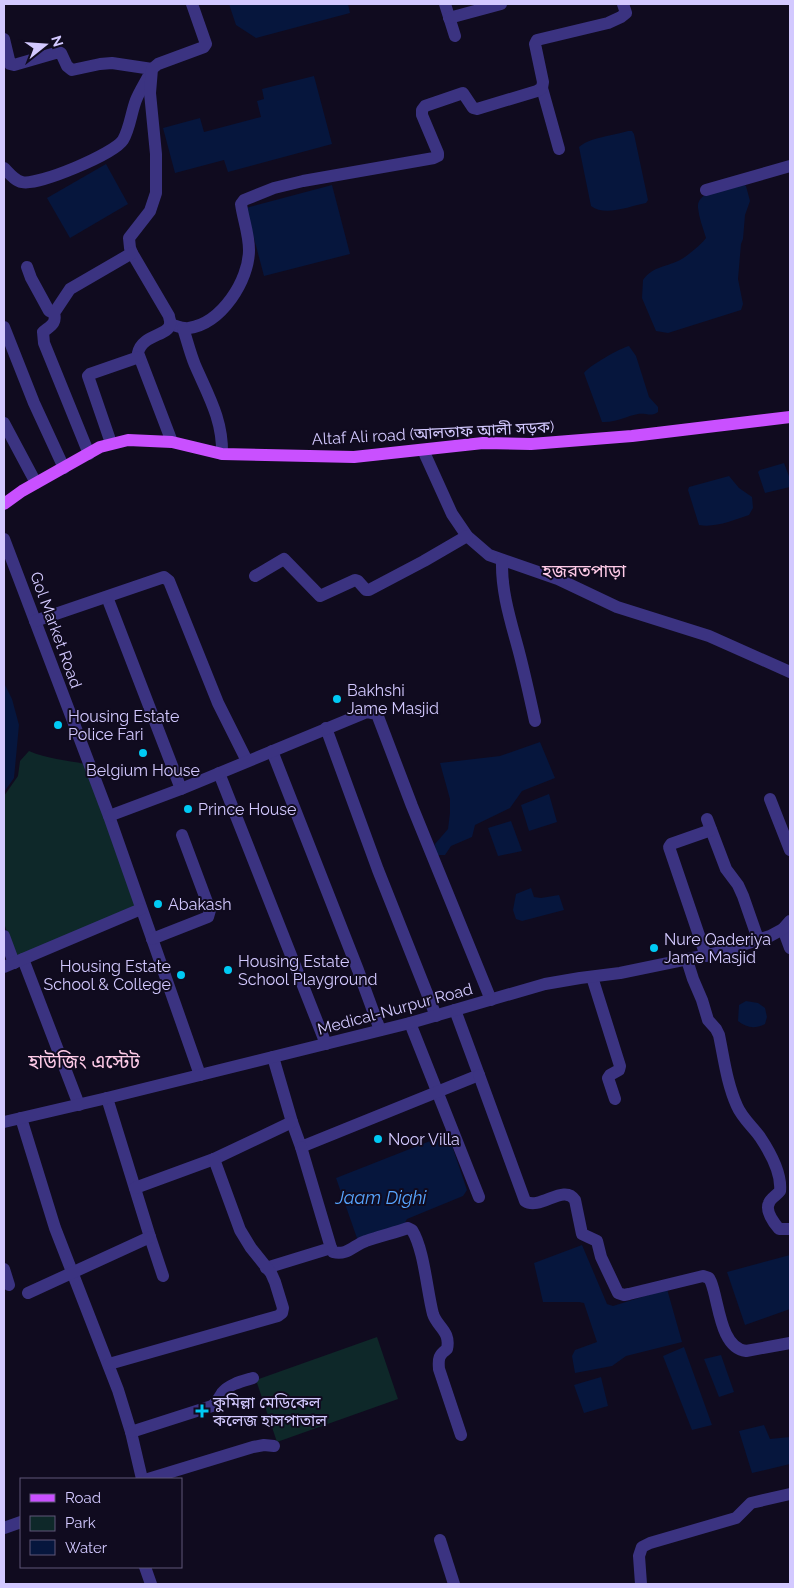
<svg xmlns="http://www.w3.org/2000/svg" width="794" height="1588" font-family="Raleway,'Noto Sans Bengali',sans-serif">
<style>
.green{fill:#0e2829}
.water{fill:#06163d}
.lines{fill:none;stroke-linecap:round;stroke-linejoin:round}
.minor{stroke:#3b3381;stroke-width:12}
.major{stroke:#c950ff;stroke-width:12}
.poi-dot{fill:#00caf4;stroke:#100b1f;stroke-width:2}
.labels{text-anchor:middle;dominant-baseline:central;stroke-width:4;stroke-linejoin:round;paint-order:stroke}
.street-label{font-size:16px;fill:#d3c9ff;stroke:#100b1f}
.poi-label{font-size:16px;fill:#d3c9ff;stroke:#100b1f;text-anchor:start}
.neighbourhood-label{font-size:18px;fill:#ffcbe8;stroke:#100b1f}
.water-label{font-size:18px;font-style:italic;fill:#57a5ff;stroke:#100b1f}
.quarter-label{font-size:19px;fill:#ffcbe8;stroke:#100b1f}
</style>
<rect width="100%" height="100%" fill="#100b1f"/>
<g class="green">
<path d="M29,751C47,759 66,760 85,764L138,908L16,958L4,923V796L18,776L20,761Z"/>
<polygon points="377,1337 398,1399 277,1442 256,1380"/>
</g>
<g class="water">
<polygon points="229,4 348,4 350,13 256,38 236,25"/>
<polygon points="314,76 332,144 228,172 224,160 175,173 163,128 200,118 204,132 261,117 257,101 264,99 262,89"/>
<path d="M628,131H632L634,134L648,200L646,203C630,206 605,217 591,206L579,147C588,138 615,135 628,131Z"/>
<polygon points="106,164 128,204 70,238 47,198"/>
<path d="M743,184L746,186L750,201L745,215L743,239L741,244L738,279L743,304L741,310L668,333L656,331L642,298L643,280C652,267 665,267 678,261C684,259 703,243 706,238C703,228 699,218 698,208C696,190 730,187 743,184Z"/>
<polygon points="332,185 350,254 264,276 246,208"/>
<path d="M629,346L636,356L649,397L658,407V412C652,417 646,413 638,414C626,416 616,423 602,422L584,373C589,366 620,348 629,346Z"/>
<polygon points="784,463 790,479 790,487 765,493 758,472 760,470"/>
<path d="M729,476L739,488L752,497L753,508L749,515C733,520 716,528 699,525L688,490L689,487Z"/>
<polygon points="4,683 12,699 19,725 14,778 4,792"/>
<polygon points="540,742 555,778 522,791 510,808 475,825 472,837 451,846 445,855 436,855 435,844 448,829 450,813 450,799 440,763 500,756"/>
<polygon points="549,794 557,822 529,831 521,805"/>
<polygon points="511,821 522,851 498,856 488,828"/>
<polygon points="531,888 534,897 541,898 559,895 564,910 522,921 516,919 513,910 516,894"/>
<path d="M746,1001L758,1003L765,1008L767,1017L765,1024C755,1029 747,1028 738,1021L739,1005Z"/>
<polygon points="448,1134 467,1190 463,1196 407,1219 403,1226 358,1241 336,1178"/>
<polygon points="582,1245 607,1304 613,1306 667,1289 682,1342 626,1356 612,1366 575,1373 572,1356 575,1350 597,1342 584,1303 579,1302 543,1302 534,1263"/>
<polygon points="790,1255 790,1309 745,1325 727,1272"/>
<polygon points="684,1347 712,1425 692,1430 663,1356"/>
<polygon points="721,1355 734,1392 719,1397 704,1359"/>
<polygon points="601,1377 608,1406 584,1413 574,1385"/>
<polygon points="764,1425 770,1439 790,1437 790,1464 752,1473 739,1431"/>
</g>
<g class="lines">
<g class="minor">
<polyline points="445,4 455,36"/>
<polyline points="449,18 501,4"/>
<path d="M4,39L10,64L14,65L59,52L61,53L67,66L72,70L100,64L112,63L152,69C147,80 140,90 136,100C131,113 130,128 123,140C114,154 38,186 22,182C15,181 9,173 4,168"/>
<polyline points="542,88 559,149"/>
<polyline points="706,190 790,166"/>
<polyline points="27,267 31,278 49,311 54,313"/>
<path d="M170,324C177,326 183,329 189,328C222,323 249,280 249,250C249,234 243,219 241,204L244,200L274,188L303,181L434,158L438,156V153L422,115V110L425,106L463,93L473,108L477,109L537,91L542,88L543,82L535,44L537,40L608,23L621,17L626,13L623,4"/>
<polyline points="4,327 34,403 64,468"/>
<path d="M183,328C187,340 190,353 195,365C208,395 223,420 222,454"/>
<polyline points="4,423 36,483"/>
<path d="M172,442L138,353C142,334 169,336 170,324C171,321 169,319 169,316L132,253L130,248L129,238L150,211L156,193V154L150,93L152,69L158,64L204,47L206,44L192,4"/>
<polyline points="111,443 88,376 90,374 139,357"/>
<polyline points="423,450 452,514 467,536 489,555 558,579 617,607 709,636 790,672"/>
<path d="M89,454L44,343L43,332C50,326 57,324 54,313L70,289L132,253"/>
<polyline points="4,539 109,816 200,1075"/>
<path d="M502,560C501,592 511,622 519,652C525,675 530,698 535,721"/>
<polyline points="255,576 284,559 320,596 355,580 358,581 366,590 369,590 424,561 467,536"/>
<polyline points="107,597 181,789"/>
<polyline points="35,621 164,577 169,581 218,703 247,761"/>
<polyline points="326,728 378,870 436,1016"/>
<polyline points="272,751 358,970 380,1030"/>
<polyline points="219,773 326,1044"/>
<polyline points="770,799 790,850"/>
<polyline points="109,816 181,789 367,712 377,714 412,806 491,1000"/>
<polyline points="707,819 726,869 738,885 743,896 758,939"/>
<polyline points="783,929 790,948"/>
<polyline points="4,936 14,963"/>
<polyline points="152,939 208,917 210,910 182,835"/>
<polyline points="706,956 669,847 671,844 711,830"/>
<polyline points="23,959 79,1105"/>
<path d="M687,960L693,979L702,1000L708,1020L716,1029L719,1035C724,1059 727,1084 737,1106C742,1118 753,1127 760,1137C770,1152 782,1173 780,1191C777,1195 770,1199 769,1203C765,1211 774,1223 779,1229H790"/>
<polyline points="4,967 141,909"/>
<polyline points="592,977 620,1066 619,1070 610,1075 608,1078 615,1099"/>
<polyline points="410,1023 479,1197"/>
<polyline points="273,1057 292,1122 301,1147 479,1075 455,1010"/>
<path d="M479,1075L525,1201C540,1211 564,1183 575,1200L582,1234L597,1241L601,1257L618,1293L624,1295L629,1294L703,1276L709,1278L711,1282C719,1302 720,1348 746,1351L790,1343"/>
<polyline points="107,1098 150,1237 163,1276"/>
<polyline points="21,1118 55,1228 118,1390 131,1432 142,1479"/>
<polyline points="4,1122 107,1098 410,1023 545,984 580,978 620,973 717,953 770,936 783,929 790,921"/>
<polyline points="135,1188 214,1159 292,1122"/>
<path d="M331,1248L333,1252C347,1256 354,1245 366,1241C379,1236 394,1233 408,1228L412,1230C424,1249 427,1291 433,1314C437,1327 451,1331 447,1349C439,1355 438,1358 439,1369L461,1435"/>
<polyline points="266,1268 331,1248 301,1147"/>
<polyline points="4,1269 9,1285"/>
<polyline points="28,1293 150,1237"/>
<polyline points="109,1364 278,1316 282,1313 283,1308 275,1282 271,1273 251,1248 240,1230 214,1159"/>
<path d="M131,1432L212,1406C217,1402 219,1398 222,1393C229,1384 243,1381 253,1378"/>
<polyline points="148,1479 253,1447 264,1445 274,1446"/>
<polyline points="4,1528 21,1522"/>
<polyline points="440,1540 454,1584"/>
<polyline points="145,1567 151,1584"/>
<polyline points="641,1584 639,1556 642,1547 650,1543 736,1518 751,1503 790,1494"/>
</g>
<polyline class="major" points="4,504 22,491 100,447 128,440 172,442 222,454 354,457 483,443 531,444 632,436 790,417"/>
</g>
<g class="poi-dot">
<circle cx="337" cy="699" r="5"/>
<circle cx="58" cy="725" r="5"/>
<circle cx="143" cy="753" r="5"/>
<circle cx="188" cy="809" r="5"/>
<circle cx="158" cy="904" r="5"/>
<circle cx="654" cy="948" r="5"/>
<circle cx="228" cy="970" r="5"/>
<circle cx="181" cy="975" r="5"/>
<circle cx="378" cy="1139" r="5"/>
<path d="M199.5 1403.5h5v5h5v5h-5v5h-5v-5h-5v-5h5z"/>
</g>
<g class="labels">
<g class="street-label">
<text transform="translate(433 433) rotate(-3)">Altaf Ali road (আলতাফ আলী সড়ক)</text>
<text transform="translate(56 630) rotate(70)">Gol Market Road</text>
<text transform="translate(395 1009) rotate(-15)">Medical-Nurpur Road</text>
</g>
<g class="poi-label">
<text x="347" y="690">Bakhshi<tspan x="347" dy="18">Jame Masjid</tspan></text>
<text x="68" y="716">Housing Estate<tspan x="68" dy="18">Police Fari</tspan></text>
<text x="143" y="770" text-anchor="middle">Belgium House</text>
<text x="198" y="809">Prince House</text>
<text x="168" y="904">Abakash</text>
<text x="664" y="939">Nure Qaderiya<tspan x="664" dy="18">Jame Masjid</tspan></text>
<text x="238" y="961">Housing Estate<tspan x="238" dy="18">School Playground</tspan></text>
<text x="171" y="966" text-anchor="end">Housing Estate<tspan x="171" dy="18">School &amp; College</tspan></text>
<text x="388" y="1139">Noor Villa</text>
<text x="213" y="1402">কুমিল্লা মেডিকেল<tspan x="213" dy="18">কলেজ হাসপাতাল</tspan></text>
</g>
<g class="neighbourhood-label">
<text x="584" y="570">হজরতপাড়া</text>
</g>
<g class="water-label">
<text x="381" y="1197">Jaam Dighi</text>
</g>
<g class="quarter-label">
<text x="84" y="1061">হাউজিং এস্টেট</text>
</g>
</g>
<rect width="794" height="1588" fill="none" stroke="#d3c9ff" stroke-width="10"/>
<rect x="20" y="1478" width="162" height="90" fill="#100b1f" stroke="#5e5779"/>
<rect x="30" y="1494" width="25" height="8" fill="#c950ff" stroke="#5e5779"/>
<text x="65" y="1503" font-size="15" fill="#d3c9ff">Road</text>
<rect x="30" y="1516" width="25" height="15" fill="#0e2829" stroke="#5e5779"/>
<text x="65" y="1528" font-size="15" fill="#d3c9ff">Park</text>
<rect x="30" y="1540" width="25" height="15" fill="#06163d" stroke="#5e5779"/>
<text x="65" y="1553" font-size="15" fill="#d3c9ff">Water</text>
<g transform="translate(45 45) rotate(73)" stroke="#100b1f" stroke-width="4" paint-order="stroke">
<path d="M0-4L9 19L0 12L-9 19Z" fill="#d3c9ff"/>
<text y="-8" font-size="14" font-weight="bold" text-anchor="middle" fill="#d3c9ff">N</text>
</g>
</svg>
